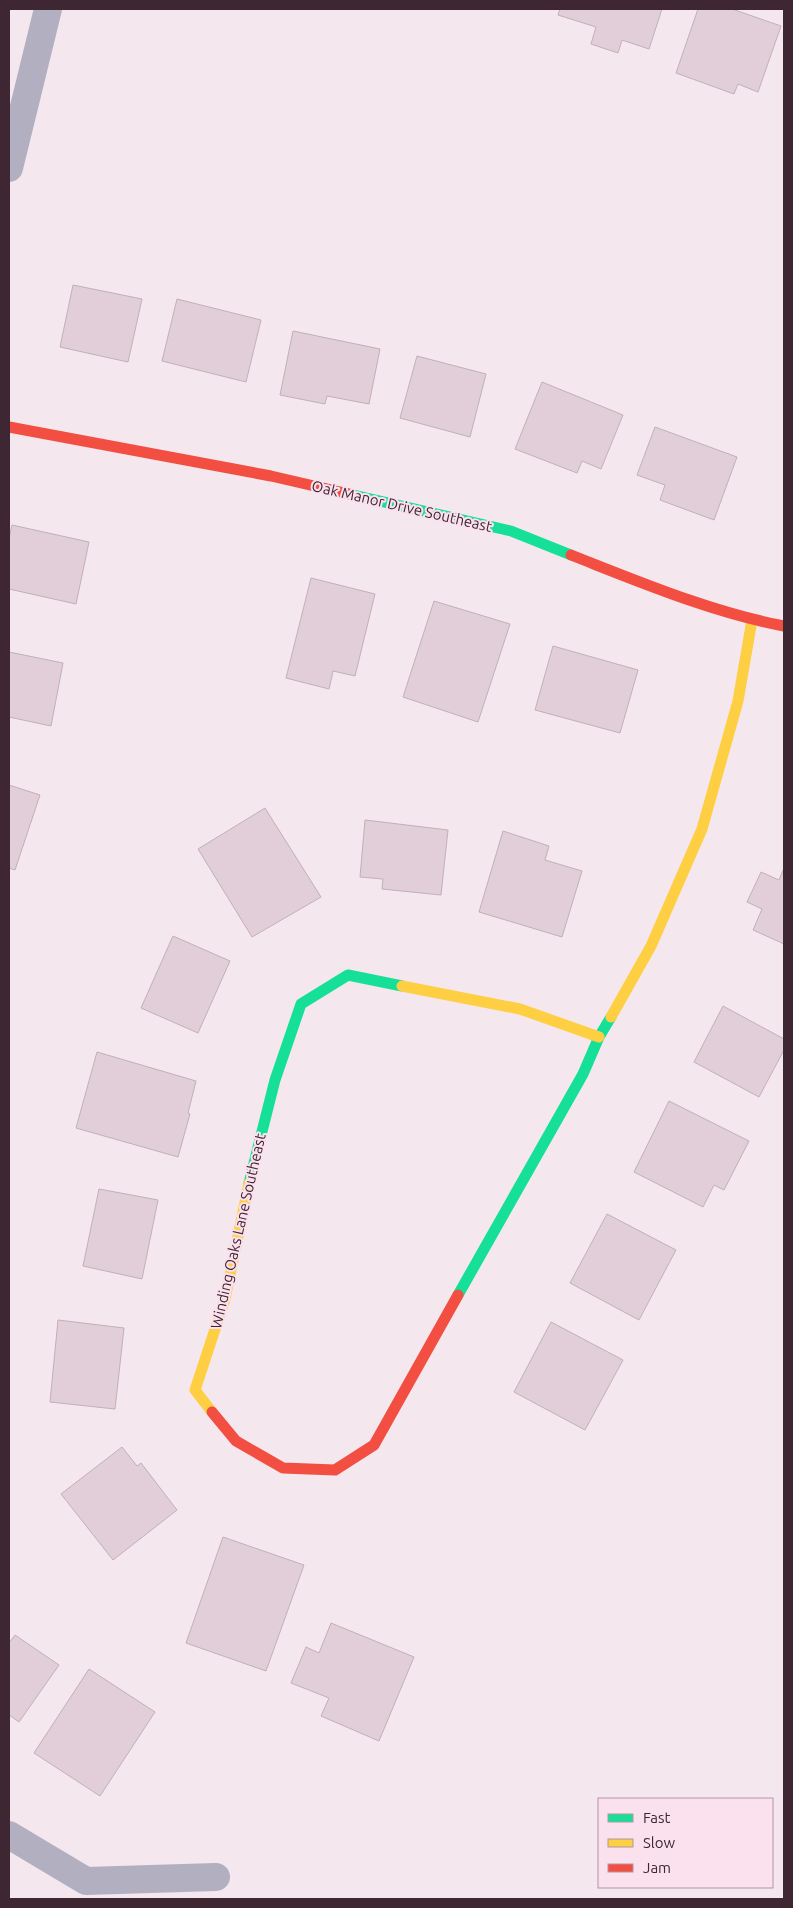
<svg xmlns="http://www.w3.org/2000/svg" width="793" height="1908" font-family="Ubuntu,sans-serif">
<style>
.building{fill:#e2ced9;stroke:#c1afb9}
.lines{fill:none;stroke-linecap:round;stroke-linejoin:round}
.street{stroke:#b2afc1;stroke-width:28}
.fast{stroke:#16e098;stroke-width:11}
.slow{stroke:#ffcf43;stroke-width:11}
.jam{stroke:#f24e42;stroke-width:11}
.labels{text-anchor:middle;dominant-baseline:central;stroke-width:4;stroke-linejoin:round;paint-order:stroke}
.street-label{font-size:15px;fill:#3e2733;stroke:#fbe1ee}
</style>
<rect width="100%" height="100%" fill="#f5e7ee"/>
<g class="building">
<polygon points="560,9 662,9 649,49 622,40 618,53 591,44 596,27 558,15"/>
<polygon points="698,9 732,9 781,26 758,92 738,84 734,94 676,73"/>
<polygon points="73,285 142,299 128,362 60,347"/>
<polygon points="177,299 261,320 246,382 162,361"/>
<polygon points="293,331 380,349 369,404 327,396 325,404 280,395"/>
<polygon points="417,356 486,374 470,437 400,418"/>
<polygon points="542,382 623,415 601,469 582,461 577,473 515,449"/>
<polygon points="655,427 737,457 714,520 660,500 665,485 637,475"/>
<polygon points="12,525 89,542 76,604 9,589 9,538"/>
<polygon points="311,578 375,594 355,676 333,671 329,689 286,678"/>
<polygon points="434,601 510,624 478,722 403,697"/>
<polygon points="553,646 638,670 620,733 535,710"/>
<polygon points="9,652 63,663 51,726 9,717"/>
<polygon points="9,785 40,795 15,870 9,868"/>
<polygon points="265,808 321,897 252,937 198,849"/>
<polygon points="365,820 448,830 441,895 382,889 383,879 360,877"/>
<polygon points="503,831 549,846 545,860 582,871 562,937 479,912"/>
<polygon points="784,868 784,944 753,930 762,909 747,902 761,872 779,880"/>
<polygon points="173,936 230,961 198,1033 141,1008"/>
<polygon points="723,1006 784,1039 784,1050 759,1097 694,1062"/>
<polygon points="97,1052 196,1081 188,1113 190,1114 178,1157 76,1128"/>
<polygon points="669,1101 749,1141 724,1190 714,1185 703,1207 634,1172"/>
<polygon points="99,1189 158,1200 142,1279 83,1266"/>
<polygon points="607,1214 676,1250 639,1320 570,1283"/>
<polygon points="58,1320 124,1328 115,1409 50,1402"/>
<polygon points="551,1322 623,1360 585,1430 514,1392"/>
<polygon points="122,1447 137,1466 141,1463 177,1510 113,1560 61,1494"/>
<polygon points="223,1537 304,1565 266,1671 186,1643"/>
<polygon points="331,1623 414,1657 379,1741 321,1716 329,1698 291,1683 306,1647 319,1653"/>
<polygon points="15,1635 59,1665 19,1722 9,1715 9,1643"/>
<polygon points="89,1669 155,1712 100,1796 34,1753"/>
</g>
<g class="lines">
<g class="street">
<polyline points="9,168 48,9"/>
<polyline points="9,1835 86,1881 216,1877"/>
</g>
<g class="fast">
<polyline points="349,494 511,531 571,555"/>
<polyline points="249,1183 275,1080 301,1004 348,975 402,986"/>
<polyline points="458,1295 583,1074 599,1037 611,1017"/>
</g>
<g class="slow">
<polyline points="402,986 520,1009 599,1037"/>
<polyline points="611,1017 651,946 702,829 738,701 752,620"/>
<polyline points="212,1412 195,1390 225,1299 249,1183"/>
</g>
<g class="jam">
<polyline points="9,427 271,476 349,494"/>
<path d="M571,555C640,582 711,612 784,626"/>
<polyline points="212,1412 236,1441 283,1468 335,1470 374,1445 458,1295"/>
</g>
</g>
<g class="labels">
<g class="street-label">
<text transform="translate(402 506) rotate(13)">Oak Manor Drive Southeast</text>
<text transform="translate(238 1231) rotate(-77)">Winding Oaks Lane Southeast</text>
</g>
</g>
<rect width="793" height="1908" fill="none" stroke="#3e2733" stroke-width="20"/>
<rect x="598" y="1798" width="175" height="90" fill="#fbe1ee" stroke="#af97a3"/>
<rect x="608" y="1814" width="25" height="8" fill="#16e098" stroke="#af97a3"/>
<text x="643" y="1823" font-size="15" fill="#3e2733">Fast</text>
<rect x="608" y="1839" width="25" height="8" fill="#ffcf43" stroke="#af97a3"/>
<text x="643" y="1848" font-size="15" fill="#3e2733">Slow</text>
<rect x="608" y="1864" width="25" height="8" fill="#f24e42" stroke="#af97a3"/>
<text x="643" y="1873" font-size="15" fill="#3e2733">Jam</text>
</svg>
